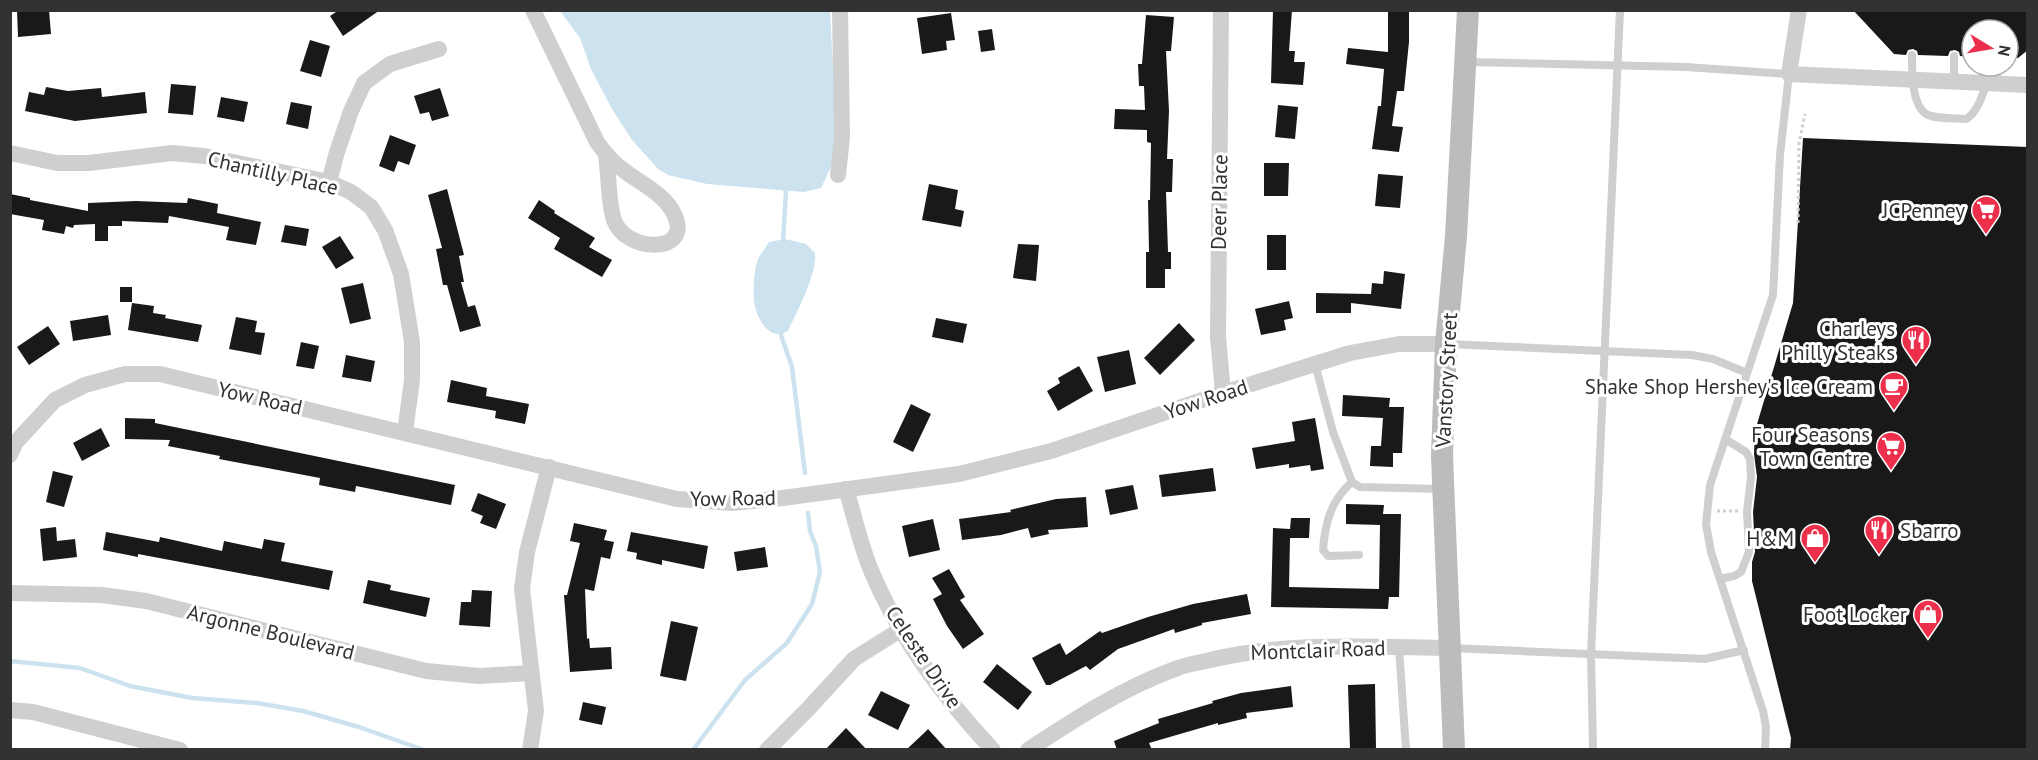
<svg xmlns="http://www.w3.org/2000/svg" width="2038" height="760" font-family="'PT Sans',sans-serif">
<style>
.water{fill:#cce3ef}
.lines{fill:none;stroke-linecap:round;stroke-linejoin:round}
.stream{stroke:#cce3ef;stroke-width:4.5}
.building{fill:#191919}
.path{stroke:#cfcfcf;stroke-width:3;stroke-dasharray:3 3;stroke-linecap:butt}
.lane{stroke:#cfcfcf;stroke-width:8}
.street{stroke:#cfcfcf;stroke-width:16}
.secondary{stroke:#bcbcbc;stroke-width:22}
.labels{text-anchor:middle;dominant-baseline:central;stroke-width:6;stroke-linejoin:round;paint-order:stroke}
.street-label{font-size:21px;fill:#323232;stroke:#fff}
.poi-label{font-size:21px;fill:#323232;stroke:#fff;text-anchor:end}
</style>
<rect width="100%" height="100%" fill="#fff"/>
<g class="water">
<polygon points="560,11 830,11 836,123 832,165 821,188 804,192 707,184 668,175 658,169 632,140 612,109 591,69 580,38"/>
<path d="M785,239L806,244L815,253C817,275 797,311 788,331C769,343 755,316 754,300C753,289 754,272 757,262C759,255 766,248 769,242Z"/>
</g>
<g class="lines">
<g class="stream">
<polyline points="782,186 786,191 783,242"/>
<polyline points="782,329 781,335 792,367 805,473"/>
<polyline points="10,661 80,668 130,686 192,698 257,703 303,711 359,727 424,750"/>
<polyline points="693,750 745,680 787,643 812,604 820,572 816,546 810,531 808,513"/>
</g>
</g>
<g class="building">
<polygon points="17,10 49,10 51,34 18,37"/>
<polygon points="339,10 380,10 343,36 330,16"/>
<polygon points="1273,10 1292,10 1289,51 1295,51 1294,62 1305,62 1303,85 1271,83"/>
<polygon points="1388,10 1409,10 1409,42 1404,91 1397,91 1392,126 1403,127 1399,152 1372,149 1378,106 1381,106 1384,69 1346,64 1348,48 1388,52"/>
<polygon points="1853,10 2028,10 2028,50 2018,58 2008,57 2008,30 1972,30 1972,57 1960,56 1959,52 1955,50 1950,51 1948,56 1918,55 1917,51 1913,49 1908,50 1906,55 1894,54"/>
<polygon points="951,13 955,40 946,41 947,50 922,54 917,18"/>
<polygon points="1146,15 1174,17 1171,51 1166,51 1169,111 1167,159 1173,159 1172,192 1166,192 1168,252 1171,252 1171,269 1165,269 1165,288 1146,288 1146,252 1149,252 1148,200 1150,200 1151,143 1147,142 1147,130 1114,129 1115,109 1145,110 1144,86 1139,86 1138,64 1142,64"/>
<polygon points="992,29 995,50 981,52 978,31"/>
<polygon points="310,40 330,46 321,77 300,71"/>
<polygon points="171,84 196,86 193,115 168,113"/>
<polygon points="46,87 68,91 101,88 102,97 145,92 147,113 75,121 25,111 29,92 44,95"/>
<polygon points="440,88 449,116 432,121 429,112 420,114 414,96"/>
<polygon points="221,97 248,102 244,122 217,117"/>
<polygon points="291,102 312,106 308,129 286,124"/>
<polygon points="1278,105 1298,107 1295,139 1275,137"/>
<polygon points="390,135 416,145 409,165 398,161 394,172 379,166"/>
<polygon points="1803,138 2028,147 2028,750 1790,750 1791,738 1752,581 1752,562 1755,552 1753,512 1757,477 1754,454 1755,431 1793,303"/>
<polygon points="1264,163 1289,163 1288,196 1264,196"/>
<polygon points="1378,174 1403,176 1400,208 1375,206"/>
<polygon points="929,184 958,190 955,209 964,211 961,227 922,220"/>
<polygon points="447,189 464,255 459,256 464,282 461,282 468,307 475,305 481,326 460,332 447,285 443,285 436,249 442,248 428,195"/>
<polygon points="10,194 30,198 30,200 88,211 88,203 136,201 187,203 188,198 218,204 217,213 261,222 256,245 226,240 229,227 169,216 168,223 122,221 122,226 108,226 108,241 95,241 95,224 74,225 73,228 66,226 64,234 42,230 44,220 10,214"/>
<polygon points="539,200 555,211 554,213 595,238 589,247 612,260 602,277 554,249 560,238 528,218"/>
<polygon points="285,225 309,229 306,246 281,242"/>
<rect x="1267" y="235" width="19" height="35"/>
<polygon points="340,236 354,258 336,269 322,247"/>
<polygon points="1018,244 1039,245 1036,281 1013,278"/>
<polygon points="1384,271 1405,274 1401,309 1351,303 1351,313 1316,313 1316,293 1371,294 1372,283 1383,284"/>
<polygon points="363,283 371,319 350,324 341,288"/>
<rect x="120" y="287" width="12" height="15"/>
<polygon points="1289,301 1293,318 1284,320 1286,330 1261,335 1255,309"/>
<polygon points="132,303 154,306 153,313 166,315 165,318 202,325 198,342 128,330"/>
<polygon points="108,315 111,335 73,341 70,321"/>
<polygon points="236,317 257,321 255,332 265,333 261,355 229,349"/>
<polygon points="936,318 967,324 963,343 932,337"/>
<polygon points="1179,323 1195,340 1160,375 1144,358"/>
<polygon points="48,326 60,344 29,365 17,347"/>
<polygon points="301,342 319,346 314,369 296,366"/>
<polygon points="1129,350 1136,384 1105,392 1097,357"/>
<polygon points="346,355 375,361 371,382 342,377"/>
<polygon points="1079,366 1093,391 1058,411 1047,391 1060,383 1058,378"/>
<polygon points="451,380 487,388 486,396 529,404 525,424 495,418 496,411 447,402"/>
<polygon points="1343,395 1390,398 1389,407 1404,407 1402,453 1393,453 1393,467 1370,466 1371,446 1381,446 1383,418 1342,416"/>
<polygon points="911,404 931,414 913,452 893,442"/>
<polygon points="125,418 155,419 155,423 455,485 451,505 356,486 355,492 319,485 320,478 219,459 220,456 168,446 170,440 125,439"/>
<polygon points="1315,418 1324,469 1311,471 1310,465 1289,468 1289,464 1256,469 1252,448 1295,441 1292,422"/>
<polygon points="101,428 110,446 82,461 73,443"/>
<polygon points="1213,468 1216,491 1162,497 1159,475"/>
<polygon points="53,471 73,476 64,507 46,502"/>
<polygon points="1133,485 1138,509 1110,515 1105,490"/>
<polygon points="478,493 506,504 496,529 480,523 483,516 471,511"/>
<polygon points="1086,497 1088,527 1048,530 1049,534 1031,538 1028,528 1001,535 962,540 959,519 1011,512 1010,510 1056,499"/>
<polygon points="1346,504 1384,505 1383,514 1401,514 1399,597 1389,597 1388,609 1271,607 1273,528 1290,529 1291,518 1310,518 1309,538 1290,538 1289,587 1379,589 1380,525 1346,524"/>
<polygon points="933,519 940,550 909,557 902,526"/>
<polygon points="574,523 607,530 604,540 614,542 610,559 601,557 594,591 585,589 587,639 589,638 590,648 611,647 612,669 570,672 564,595 567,595 580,543 570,541"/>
<polygon points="56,527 57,541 75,539 77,557 43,561 40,529"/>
<polygon points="106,532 159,542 160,537 222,551 224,541 262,549 264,539 285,543 281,561 333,571 329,590 138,554 138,557 103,550"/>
<polygon points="631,532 708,546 704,569 662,560 662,565 636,559 637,553 627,551"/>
<polygon points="765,547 768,567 737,571 734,552"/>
<polygon points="949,569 965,597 960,600 984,634 963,649 947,626 933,599 942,594 932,578"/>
<polygon points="368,580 391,585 390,590 430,598 426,617 363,603"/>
<polygon points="472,590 492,591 490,627 459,625 461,602 471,602"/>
<polygon points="1247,594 1251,614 1202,623 1202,625 1175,633 1174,629 1118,649 1090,670 1086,666 1050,685 1046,685 1032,658 1060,643 1066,655 1100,631 1102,633 1148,617 1193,604"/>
<polygon points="671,621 698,627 686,681 660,676"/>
<polygon points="997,664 1032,692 1018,710 983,682"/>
<polygon points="1375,684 1376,750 1350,750 1348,685"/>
<polygon points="1291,686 1293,707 1246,713 1247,718 1218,725 1218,723 1149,743 1152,750 1117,750 1114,741 1159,723 1158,719 1213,703 1212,701 1241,693"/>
<polygon points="881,691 910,705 898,730 868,715"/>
<polygon points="583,702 606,707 602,725 579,720"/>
<polygon points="846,728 867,750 825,750"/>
<polygon points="928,729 947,750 906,750 923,734"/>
</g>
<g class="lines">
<g class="path">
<polyline points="1798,223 1799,143 1805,114"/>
<polyline points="1717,511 1738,511"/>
</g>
<g class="lane">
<path d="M1912,55C1912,72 1911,111 1931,116C1942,119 1955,118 1966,119C1978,112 1982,95 1987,83"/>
<polyline points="1466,62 1686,67 1789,74 1780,155 1773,295 1710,485 1706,524 1711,552 1763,711 1766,727 1765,750"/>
<polyline points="1954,82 1954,56"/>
<polyline points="1997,84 1997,66"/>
<polyline points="1448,344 1692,355 1713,359 1747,373"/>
<polyline points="1315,364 1333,432 1352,482 1360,487 1442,489"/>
<path d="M1352,482C1331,500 1325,523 1323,550L1328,556L1359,555"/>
<polyline points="1720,579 1734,576 1741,572 1749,552 1747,512 1751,477 1750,459 1746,452 1725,439"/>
<polyline points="1399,647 1406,750"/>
<polyline points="1452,648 1705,659 1744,650"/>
<polyline points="1593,750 1591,654 1620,10"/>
</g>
<g class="street">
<path d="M533,10L597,142C604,152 611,161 622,169C638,182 665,194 674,214C694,255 625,253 614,220C608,202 609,175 606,155"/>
<polyline points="1221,10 1218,337 1223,393"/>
<polyline points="1799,10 1789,74 2028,85"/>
<polyline points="10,153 57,163 89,163 172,153 204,156 329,182 351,192 371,207 385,230 401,274 412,342 412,380 405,432"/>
<polyline points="838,175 842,137 840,10"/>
<polyline points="329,182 337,152 351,111 364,83 390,64 439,49"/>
<polyline points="10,455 16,442 55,400 85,385 125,374 160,374 677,499 732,503 783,498 959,474 1051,451 1223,393 1350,353 1399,344 1446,344"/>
<path d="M846,489C854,515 860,543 870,568C898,636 943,697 993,750"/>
<polyline points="10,593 102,595 146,601 426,671 479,676 531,673"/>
<polyline points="10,710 33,712 180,750"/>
<polyline points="530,750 536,711 522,589 527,552 549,467"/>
<polyline points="767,750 808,709 854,659 900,630"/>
<path d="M1028,750C1075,719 1123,688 1175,669C1185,665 1196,663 1206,661C1286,641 1369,647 1451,648"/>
</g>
<polyline class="secondary" points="1454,750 1442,456 1446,344 1456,236 1468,10"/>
</g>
<defs>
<g id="supermarket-pin" transform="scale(1.5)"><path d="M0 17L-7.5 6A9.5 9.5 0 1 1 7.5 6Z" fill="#ec304b" stroke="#fff"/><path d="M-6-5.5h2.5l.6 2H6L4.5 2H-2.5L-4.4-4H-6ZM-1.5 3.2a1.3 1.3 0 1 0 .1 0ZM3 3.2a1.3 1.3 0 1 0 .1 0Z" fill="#fff"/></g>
<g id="restaurant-pin" transform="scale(1.5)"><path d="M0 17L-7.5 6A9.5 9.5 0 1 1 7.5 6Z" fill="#ec304b" stroke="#fff"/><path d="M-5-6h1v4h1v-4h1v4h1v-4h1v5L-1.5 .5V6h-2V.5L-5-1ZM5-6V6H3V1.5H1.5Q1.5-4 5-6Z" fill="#fff"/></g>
<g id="cafe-pin" transform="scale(1.5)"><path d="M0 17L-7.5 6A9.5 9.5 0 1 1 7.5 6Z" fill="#ec304b" stroke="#fff"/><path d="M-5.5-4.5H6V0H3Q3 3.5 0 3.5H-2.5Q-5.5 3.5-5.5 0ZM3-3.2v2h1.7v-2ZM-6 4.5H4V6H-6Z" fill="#fff"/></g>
<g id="shop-pin" transform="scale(1.5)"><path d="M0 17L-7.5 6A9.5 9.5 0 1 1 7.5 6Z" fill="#ec304b" stroke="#fff"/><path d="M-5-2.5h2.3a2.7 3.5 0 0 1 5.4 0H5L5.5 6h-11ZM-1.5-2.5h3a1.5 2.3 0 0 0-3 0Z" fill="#fff"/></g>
</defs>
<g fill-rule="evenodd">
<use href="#supermarket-pin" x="1986" y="210"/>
<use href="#restaurant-pin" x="1916" y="340"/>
<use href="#cafe-pin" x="1894" y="386"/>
<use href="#supermarket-pin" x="1891" y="446"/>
<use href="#restaurant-pin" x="1879" y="530"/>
<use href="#shop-pin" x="1815" y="538"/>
<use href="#shop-pin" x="1928" y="614"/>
</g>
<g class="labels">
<g class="street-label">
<text transform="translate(273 173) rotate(13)">Chantilly Place</text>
<text transform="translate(1219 202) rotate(-89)">Deer Place</text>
<text transform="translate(1446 380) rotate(-87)">Vanstory Street</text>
<text transform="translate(260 398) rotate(13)">Yow Road</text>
<text transform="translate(1206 399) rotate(-18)">Yow Road</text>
<text transform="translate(733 498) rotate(-1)">Yow Road</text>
<text transform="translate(271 632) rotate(14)">Argonne Boulevard</text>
<text transform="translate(1318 650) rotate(-2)">Montclair Road</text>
<text transform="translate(924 657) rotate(56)">Celeste Drive</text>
</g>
<g class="poi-label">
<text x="1965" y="210">JCPenney</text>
<text x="1895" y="328">Charleys<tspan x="1895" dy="24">Philly Steaks</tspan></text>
<text x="1873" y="386">Shake Shop Hershey's Ice Cream</text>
<text x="1870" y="434">Four Seasons<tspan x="1870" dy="24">Town Centre</tspan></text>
<text x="1900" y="530" text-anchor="start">Sbarro</text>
<text x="1794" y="538">H&amp;M</text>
<text x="1907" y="614">Foot Locker</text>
</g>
</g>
<rect width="2038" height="760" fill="none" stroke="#323232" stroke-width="24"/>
<g transform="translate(1990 48) rotate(101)"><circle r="28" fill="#ffffff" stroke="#adadad" stroke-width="1.5"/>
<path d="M0-4.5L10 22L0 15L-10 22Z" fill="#ec304b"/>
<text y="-9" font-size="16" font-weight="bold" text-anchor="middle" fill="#323232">N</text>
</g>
</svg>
